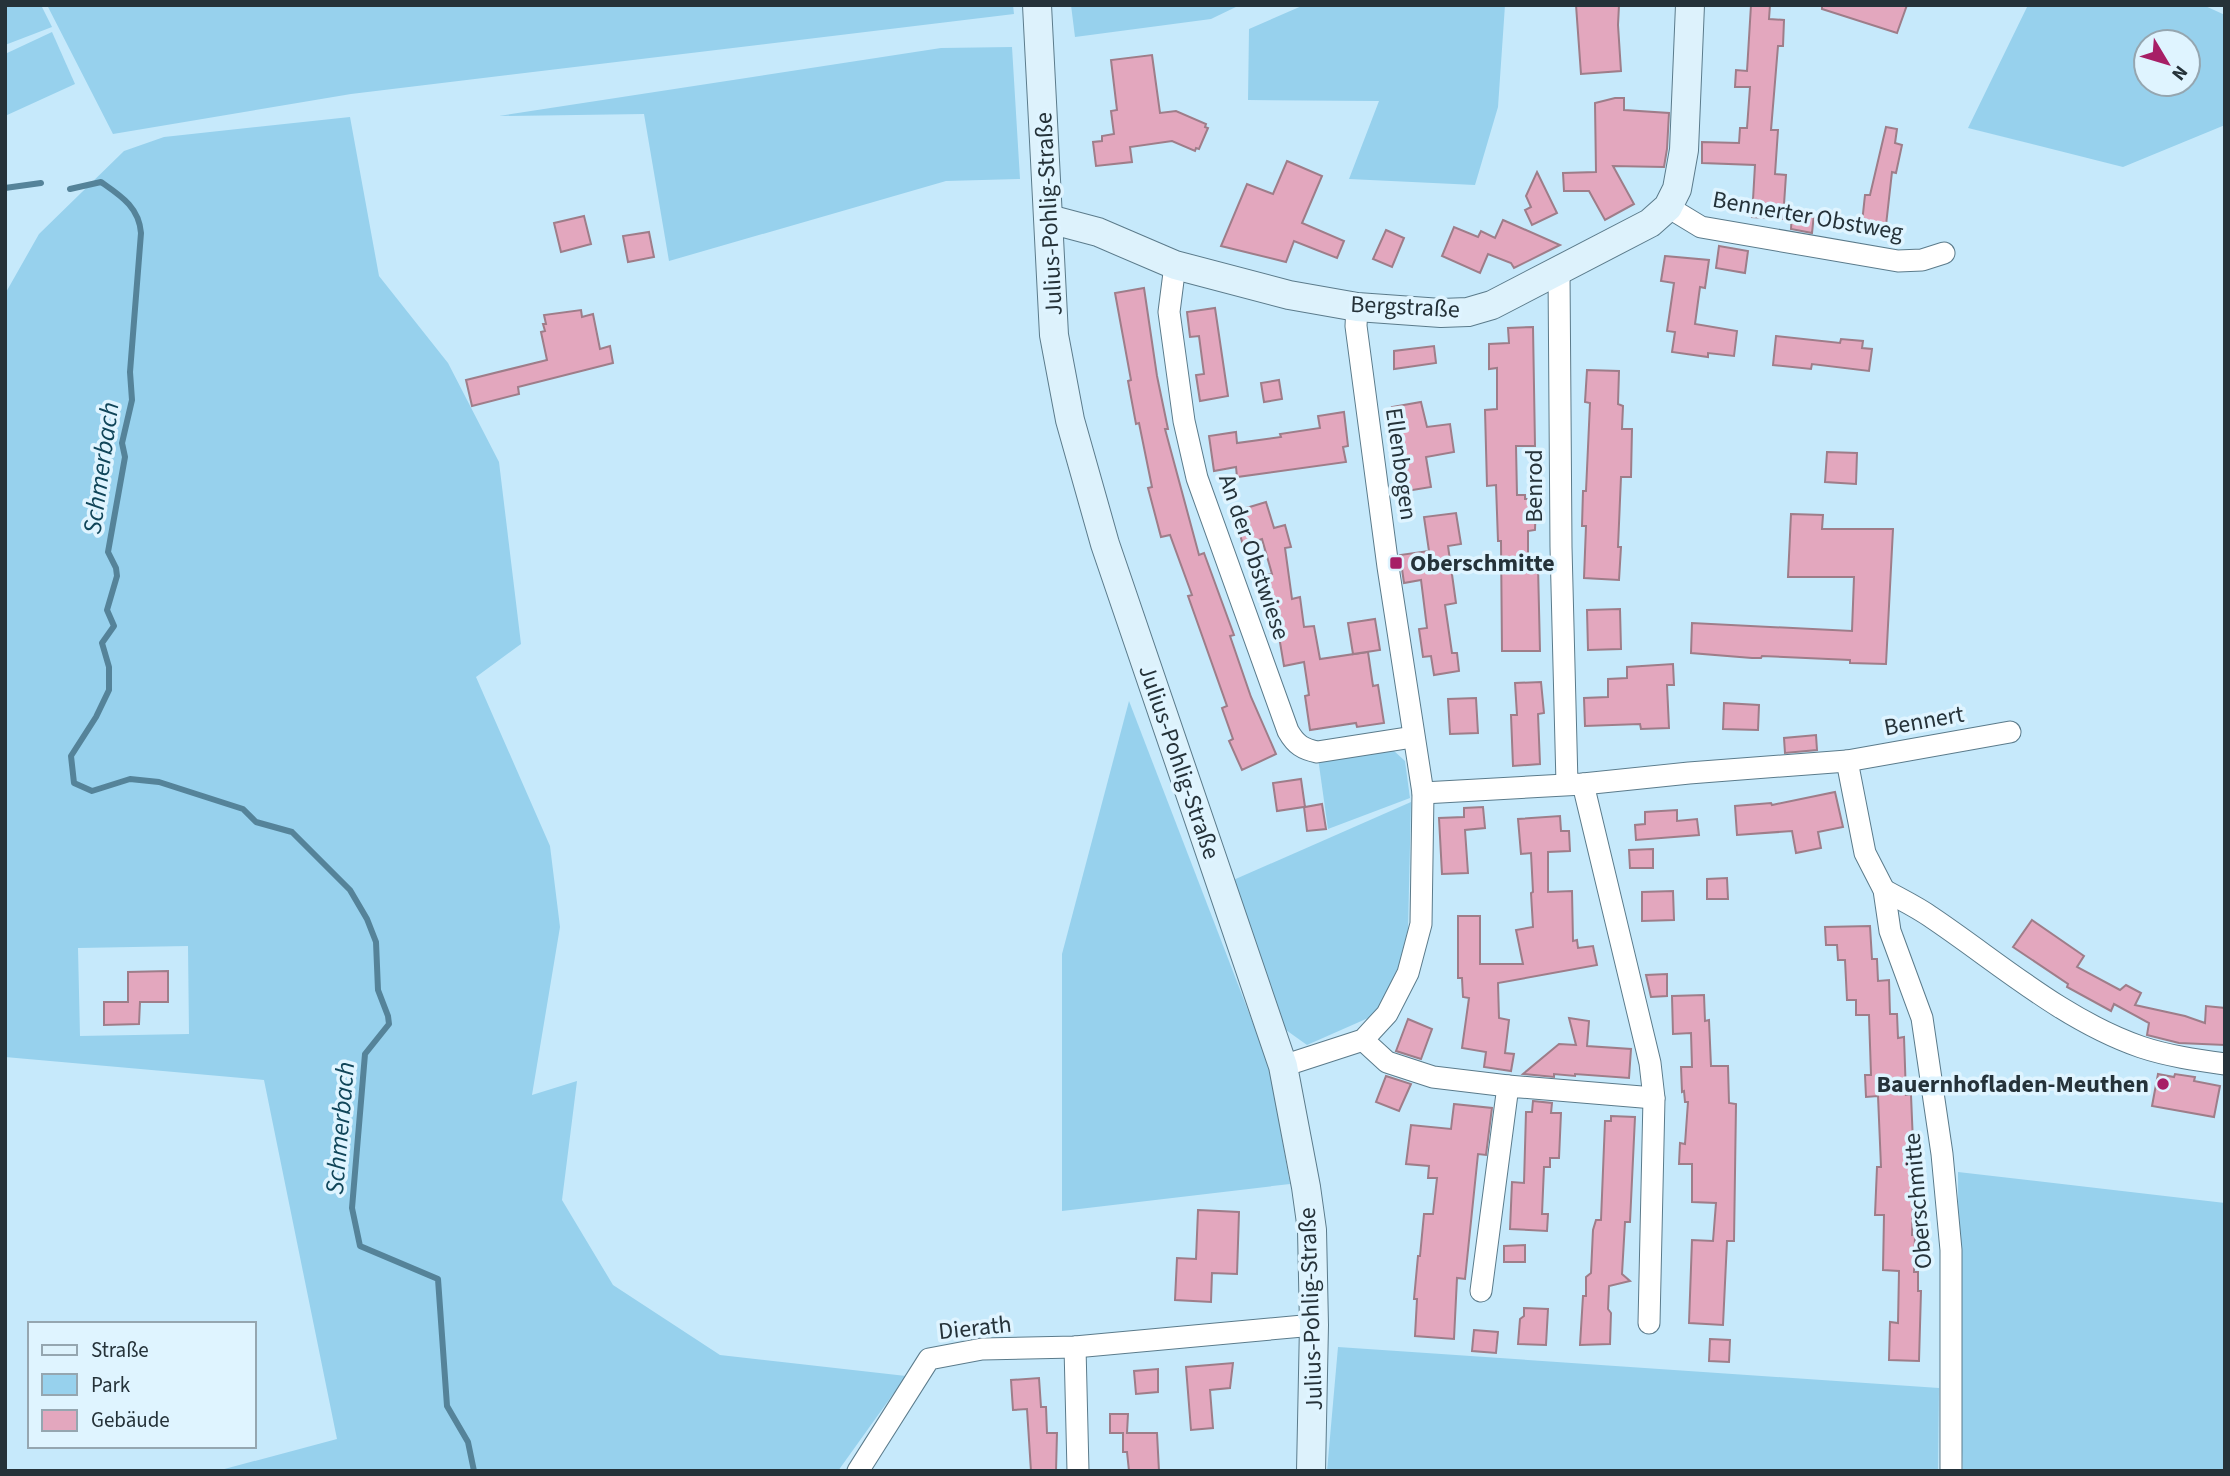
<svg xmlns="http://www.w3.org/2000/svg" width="2230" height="1476" font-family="'Source Sans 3',sans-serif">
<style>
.green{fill:#97d1ed;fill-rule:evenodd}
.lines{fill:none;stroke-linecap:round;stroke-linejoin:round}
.stream{stroke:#558399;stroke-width:6}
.building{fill:#e3a7be;stroke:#9e7d89;stroke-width:2}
.street-casing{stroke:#5b7b8b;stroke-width:23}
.secondary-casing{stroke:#5b7b8b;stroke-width:30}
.street{stroke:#fff;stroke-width:21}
.secondary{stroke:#ddf2fc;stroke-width:28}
.poi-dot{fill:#a71f66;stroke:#dff4ff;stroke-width:2.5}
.labels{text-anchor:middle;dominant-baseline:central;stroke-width:7;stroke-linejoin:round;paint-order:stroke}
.street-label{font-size:24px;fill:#253239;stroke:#dff4ff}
.poi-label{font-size:24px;font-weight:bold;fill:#253239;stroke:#dff4ff;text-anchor:start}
.water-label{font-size:26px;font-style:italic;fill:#104559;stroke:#dff4ff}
</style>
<rect width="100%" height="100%" fill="#c6e9fb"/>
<g class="green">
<polygon points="5,5 41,5 52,27 5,45"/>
<polygon points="47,5 1013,5 1014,14 351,94 113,134"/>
<polygon points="1071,5 1240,5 1211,19 1075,37"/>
<polygon points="1304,5 1505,5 1498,107 1475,185 1349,179 1379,101 1248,100 1249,29"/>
<path d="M2028,5H2203L2225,15V125L2123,167L1968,128ZM2146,42H2188V84H2146Z"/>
<polygon points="52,32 75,84 5,116 5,54"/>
<polygon points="1012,47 1020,179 946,181 669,261 644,114 499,116 941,48"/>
<path d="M350,117L379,276L448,363L499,462L521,644L476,677L550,846L560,927L532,1095L577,1081L562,1200L613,1285L720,1355L906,1376L838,1471H217L337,1439L264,1080L5,1057V294L39,234L124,151L164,137ZM188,946L189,1034L80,1036L78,948Z"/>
<polygon points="1129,701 1269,1065 1290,1184 1062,1211 1062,954"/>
<polygon points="1393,750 1405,761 1410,798 1328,829 1318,758"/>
<polygon points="1411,802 1408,929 1398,968 1375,1015 1307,1045 1286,1030 1277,1013 1231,881"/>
<polygon points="1958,1172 2225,1203 2225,1471 1963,1471 1959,1389"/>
<polygon points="1338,1347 1939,1388 1938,1471 1327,1471"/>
</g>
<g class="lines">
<g class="stream">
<polyline points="5,188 41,183"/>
<path d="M70,189L101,182C121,196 139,207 141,233L130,372L132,400L122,443L125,457L108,552L116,568L117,576L107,610L114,626L102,643L109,667V690L96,717L71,756L74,783L92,791L130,779L159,782L243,809L256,822L292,832L350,890L367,919L376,942L378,990L388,1016L389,1024L365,1054L352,1208L360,1246L438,1279L447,1406L468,1442L474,1471"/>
</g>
</g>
<g class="building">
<polygon points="1576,5 1619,5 1618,25 1621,71 1581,74"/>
<polygon points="1751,5 1770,5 1769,19 1784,20 1783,46 1778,46 1771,130 1778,130 1775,174 1786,175 1783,219 1752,217 1755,165 1702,163 1702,142 1739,143 1740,128 1747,128 1750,87 1735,87 1736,70 1747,71"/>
<polygon points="1822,5 1907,5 1897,33 1822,9"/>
<polygon points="1152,55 1160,113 1176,111 1206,124 1205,127 1208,128 1199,149 1196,148 1195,151 1172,141 1130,147 1132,162 1096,166 1093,142 1102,141 1102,136 1114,134 1111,111 1117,110 1111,60"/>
<polygon points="1615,98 1624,98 1624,110 1669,113 1667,149 1664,167 1613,166 1634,204 1605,220 1589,191 1564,191 1563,173 1596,172 1595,103"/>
<polygon points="1886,127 1897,129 1895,143 1902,145 1896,173 1892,172 1885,234 1861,232 1865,195 1870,195"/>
<polygon points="1287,161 1322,176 1302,223 1344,241 1337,258 1294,241 1286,262 1221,246 1247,184 1273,194"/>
<polygon points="1537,172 1557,213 1532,225 1525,210 1531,207 1526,196"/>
<polygon points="1792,212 1814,214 1812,233 1791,229"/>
<polygon points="584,216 591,244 561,252 554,223"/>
<polygon points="1503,220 1560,245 1514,268 1511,263 1488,254 1480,273 1442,256 1454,227 1478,237 1481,231 1495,238"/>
<polygon points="1386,230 1404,238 1392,267 1373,259"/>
<polygon points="649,232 654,257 628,262 623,236"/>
<polygon points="1719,246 1748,251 1745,273 1716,268"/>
<polygon points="1665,256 1709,260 1705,288 1700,287 1695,324 1737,331 1734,356 1708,353 1708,357 1672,352 1675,332 1667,331 1674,283 1661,281"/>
<polygon points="1144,288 1157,376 1168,429 1165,429 1199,555 1204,553 1234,635 1230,636 1251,697 1276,754 1242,770 1229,741 1233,739 1222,708 1227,706 1188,596 1192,595 1170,535 1161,537 1148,488 1152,487 1139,423 1136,424 1128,381 1131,380 1115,293"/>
<polygon points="1215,308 1228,396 1200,401 1196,375 1204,374 1199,336 1190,337 1187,312"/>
<polygon points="581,310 582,317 593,314 600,349 610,346 613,363 518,387 519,394 472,406 466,380 547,360 541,332 545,331 543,324 546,324 544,315"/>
<polygon points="1533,327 1535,446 1516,446 1517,495 1525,495 1525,499 1536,499 1535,530 1528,531 1528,566 1538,566 1540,651 1502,651 1501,541 1498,541 1496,485 1487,486 1485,410 1497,409 1497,368 1489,369 1489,344 1509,343 1508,328"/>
<polygon points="1776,336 1840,343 1841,339 1863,341 1862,348 1872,349 1869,371 1812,364 1811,369 1773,365"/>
<polygon points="1434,346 1436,363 1394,369 1394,351"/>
<polygon points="1587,370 1619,371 1618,404 1623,406 1622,429 1632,429 1631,477 1621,477 1618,547 1621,547 1619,580 1584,578 1586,526 1582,526 1583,491 1586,491 1590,403 1585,402"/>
<polygon points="1279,380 1282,399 1264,402 1261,383"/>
<polygon points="1421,402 1427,427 1450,424 1454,452 1426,457 1431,487 1400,492 1395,460 1399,460 1392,419 1394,419 1392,407"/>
<polygon points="1344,412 1348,446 1343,447 1346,462 1237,477 1236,467 1214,471 1209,436 1236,432 1237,443 1281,437 1280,434 1320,428 1318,416"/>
<polygon points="1827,452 1857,453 1856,484 1825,482"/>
<polygon points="1266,502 1274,528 1285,525 1291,547 1285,548 1292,599 1300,597 1304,627 1314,626 1320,659 1368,652 1373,686 1378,685 1384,723 1357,727 1356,723 1310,730 1305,696 1309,695 1304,662 1284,666 1273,601 1263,603 1259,576 1272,574 1262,539 1243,545 1235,518 1245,516 1243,509"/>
<polygon points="1456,513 1461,544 1448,546 1456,603 1445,605 1452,653 1457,653 1459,671 1434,675 1431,656 1423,657 1419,629 1427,628 1421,580 1404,583 1400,555 1429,551 1424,517"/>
<polygon points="1791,514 1823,515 1822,529 1893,529 1886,664 1850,663 1850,660 1762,656 1761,658 1752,658 1691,653 1692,623 1852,631 1854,577 1788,577"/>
<polygon points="1620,609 1621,649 1588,650 1587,610"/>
<polygon points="1375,619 1380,650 1353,654 1348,623"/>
<polygon points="1673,664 1674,685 1667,685 1669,728 1641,729 1640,724 1585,726 1584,698 1608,697 1608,679 1627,678 1627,667"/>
<polygon points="1541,682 1544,713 1538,714 1540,764 1513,766 1511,715 1517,715 1515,683"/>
<polygon points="1476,698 1478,733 1450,734 1448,699"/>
<polygon points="1724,703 1759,705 1758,730 1723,729"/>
<polygon points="1816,735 1817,750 1785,753 1784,738"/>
<polygon points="1301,779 1305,807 1322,804 1326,829 1307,831 1304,807 1277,811 1273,783"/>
<polygon points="1835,792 1843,827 1818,832 1821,848 1796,853 1792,831 1737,835 1735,806 1771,803 1772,805"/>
<polygon points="1483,807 1485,828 1465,830 1468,873 1442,874 1439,818 1464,817 1464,808"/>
<polygon points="1677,810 1677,821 1697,819 1699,835 1636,840 1635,825 1645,824 1645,812"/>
<polygon points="1560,816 1561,831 1569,831 1570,851 1548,852 1548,892 1572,891 1573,941 1577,940 1578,948 1593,946 1597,965 1498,983 1499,1018 1509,1020 1505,1053 1514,1054 1511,1071 1484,1067 1486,1052 1462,1048 1469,998 1463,997 1462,978 1458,978 1458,916 1480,916 1480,964 1523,964 1516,930 1533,927 1531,893 1533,892 1531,853 1521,854 1518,819"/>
<polygon points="1653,849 1653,868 1630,868 1629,850"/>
<polygon points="1727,878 1728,899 1707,899 1707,879"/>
<polygon points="1673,891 1674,920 1642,921 1642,892"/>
<polygon points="2032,920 2084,956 2077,967 2120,990 2126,985 2141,993 2135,1005 2185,1016 2205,1023 2206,1006 2225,1008 2225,1045 2179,1043 2147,1035 2149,1023 2114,1004 2111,1011 2067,987 2068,984 2013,947"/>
<polygon points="1870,926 1872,959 1877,959 1878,981 1889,980 1890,1014 1897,1014 1898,1038 1904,1037 1906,1095 1911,1095 1914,1167 1912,1235 1915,1235 1914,1272 1918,1272 1918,1291 1921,1291 1919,1361 1889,1360 1890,1322 1898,1323 1899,1271 1883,1270 1884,1215 1875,1215 1877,1167 1881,1167 1878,1096 1866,1097 1865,1075 1871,1075 1869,1015 1856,1015 1856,1000 1847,1000 1845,960 1838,960 1837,945 1826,945 1825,927"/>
<polygon points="168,971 168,1002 140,1002 139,1024 104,1025 104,1002 128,1002 128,972"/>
<polygon points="1667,974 1667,996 1651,997 1646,975"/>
<polygon points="1704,995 1705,1021 1709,1020 1711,1066 1728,1066 1729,1103 1736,1104 1734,1241 1727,1241 1723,1325 1689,1323 1692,1240 1713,1241 1716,1203 1692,1202 1692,1164 1679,1164 1680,1143 1685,1144 1688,1102 1685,1102 1684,1091 1682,1092 1681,1067 1692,1067 1691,1033 1673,1034 1672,996"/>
<polygon points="1569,1018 1589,1021 1587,1046 1631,1049 1629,1078 1575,1074 1575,1076 1554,1074 1554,1077 1523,1074 1559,1044 1576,1045"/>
<polygon points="1408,1019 1432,1029 1421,1059 1396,1051"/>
<polygon points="2158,1074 2174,1077 2175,1074 2195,1077 2194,1081 2220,1086 2214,1117 2152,1106"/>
<polygon points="1386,1076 1411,1084 1399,1111 1376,1102"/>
<polygon points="1533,1101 1552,1103 1551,1113 1561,1113 1559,1158 1550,1158 1550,1167 1544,1167 1542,1214 1548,1214 1547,1231 1510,1229 1512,1182 1524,1183 1526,1112 1532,1112"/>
<polygon points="1454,1104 1492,1108 1486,1155 1478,1154 1465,1279 1457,1278 1454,1339 1415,1336 1417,1299 1414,1299 1418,1256 1420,1256 1424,1214 1433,1214 1437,1178 1428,1178 1429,1166 1406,1164 1411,1125 1451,1129"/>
<polygon points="1611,1116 1635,1117 1630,1222 1625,1222 1622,1274 1630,1281 1609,1286 1608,1309 1611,1313 1610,1344 1580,1345 1583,1296 1586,1296 1586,1277 1591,1273 1593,1230 1596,1220 1601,1220 1605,1121 1611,1121"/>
<polygon points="1198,1210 1239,1212 1237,1274 1212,1273 1211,1302 1175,1300 1177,1258 1196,1259"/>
<polygon points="1525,1245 1525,1262 1504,1262 1504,1246"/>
<polygon points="1524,1308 1548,1309 1546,1345 1518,1344 1520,1319 1524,1316"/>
<polygon points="1474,1330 1498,1332 1496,1353 1472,1351"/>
<polygon points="1710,1339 1730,1340 1729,1362 1709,1361"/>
<polygon points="1233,1363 1230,1388 1210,1390 1213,1428 1191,1430 1186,1367"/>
<polygon points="1158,1369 1158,1392 1136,1394 1134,1371"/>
<polygon points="1039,1378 1041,1407 1046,1407 1047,1433 1057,1433 1056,1471 1031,1471 1027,1409 1013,1410 1011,1380"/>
<polygon points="1110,1414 1128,1414 1127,1433 1157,1433 1159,1471 1129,1471 1127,1452 1123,1452 1123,1433 1110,1433"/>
</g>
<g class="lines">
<g class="street-casing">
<g id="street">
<polyline points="1668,207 1701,227 1898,261 1922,260 1944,253"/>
<path d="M1175,265L1169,312L1184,421L1197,478L1288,731C1296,745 1303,749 1317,752L1413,737"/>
<polyline points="1559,272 1561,547 1567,784"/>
<polyline points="1847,761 1865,853 1884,890 1890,931 1922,1018 1942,1154 1951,1250 1951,1471"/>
<polyline points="1583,784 1650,1063 1654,1098 1649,1323"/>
<polyline points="1423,793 1583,784 1689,773 1847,761 2010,732"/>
<path d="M1884,890C1900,899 1917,907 1931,917C1998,962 2063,1020 2141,1047C2168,1056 2196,1060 2225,1064"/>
<polyline points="1363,1040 1387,1062 1433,1077 1508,1086"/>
<polyline points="1283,1066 1363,1040 1387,1014 1408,973 1421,924 1423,793 1388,567 1356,326 1357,307"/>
<polyline points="1481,1291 1508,1086 1654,1098"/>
<polyline points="1075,1347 1078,1471"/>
<polyline points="858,1471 929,1359 982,1349 1075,1347 1314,1325"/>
</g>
</g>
<g class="secondary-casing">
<g id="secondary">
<polyline points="1037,5 1054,335 1070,420 1105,544 1283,1066 1306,1187 1312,1230 1314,1325 1311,1471"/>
<polyline points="1049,219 1098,232 1175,265 1289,295 1357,307 1441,313 1468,312 1492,305 1650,223 1668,207 1677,189 1684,150 1690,5"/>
</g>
</g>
<use href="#street" class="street"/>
<use href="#secondary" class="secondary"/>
</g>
<g class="poi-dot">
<rect x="1389" y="556" width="14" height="14" rx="3.5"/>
<circle cx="2163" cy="1084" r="7"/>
</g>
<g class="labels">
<g class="street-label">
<text transform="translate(1049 214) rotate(-93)">Julius-Pohlig-Straße</text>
<text transform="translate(1808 216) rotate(10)">Bennerter Obstweg</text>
<text transform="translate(1405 307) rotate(3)">Bergstraße</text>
<text transform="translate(1401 464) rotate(82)">Ellenbogen</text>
<text transform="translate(1534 486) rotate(-90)">Benrod</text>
<text transform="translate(1254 557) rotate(71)">An der Obstwiese</text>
<text transform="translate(1924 721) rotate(-10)">Bennert</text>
<text transform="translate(1179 762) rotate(71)">Julius-Pohlig-Straße</text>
<text transform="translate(1918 1201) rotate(-95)">Oberschmitte</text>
<text transform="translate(1311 1309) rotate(-92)">Julius-Pohlig-Straße</text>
<text transform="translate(975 1328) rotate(-6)">Dierath</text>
</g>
<g class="poi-label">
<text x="1410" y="563">Oberschmitte</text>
<text x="2149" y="1084" text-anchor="end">Bauernhofladen-Meuthen</text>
</g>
<g class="water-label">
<text transform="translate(101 468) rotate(-82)">Schmerbach</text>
<text transform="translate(340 1128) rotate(-85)">Schmerbach</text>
</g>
</g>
<rect width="2230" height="1476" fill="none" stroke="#253239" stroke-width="14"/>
<rect x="28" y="1322" width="228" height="126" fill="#dff4ff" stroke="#95a6b0" stroke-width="2"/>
<rect x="42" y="1345" width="35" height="10" fill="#ddf2fc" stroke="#95a6b0" stroke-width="2"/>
<text x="91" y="1357" font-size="21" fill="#253239">Straße</text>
<rect x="42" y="1374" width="35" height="21" fill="#97d1ed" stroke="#95a6b0" stroke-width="2"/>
<text x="91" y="1392" font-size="21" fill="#253239">Park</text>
<rect x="42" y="1410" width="35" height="21" fill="#e3a7be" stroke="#95a6b0" stroke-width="2"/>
<text x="91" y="1427" font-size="21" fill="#253239">Gebäude</text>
<g transform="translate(2167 63) rotate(128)"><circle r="33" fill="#dff4ff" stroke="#95a6b0" stroke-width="2"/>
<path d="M0-5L12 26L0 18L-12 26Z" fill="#a71f66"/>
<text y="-10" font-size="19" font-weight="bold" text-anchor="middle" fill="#253239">N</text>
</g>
</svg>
